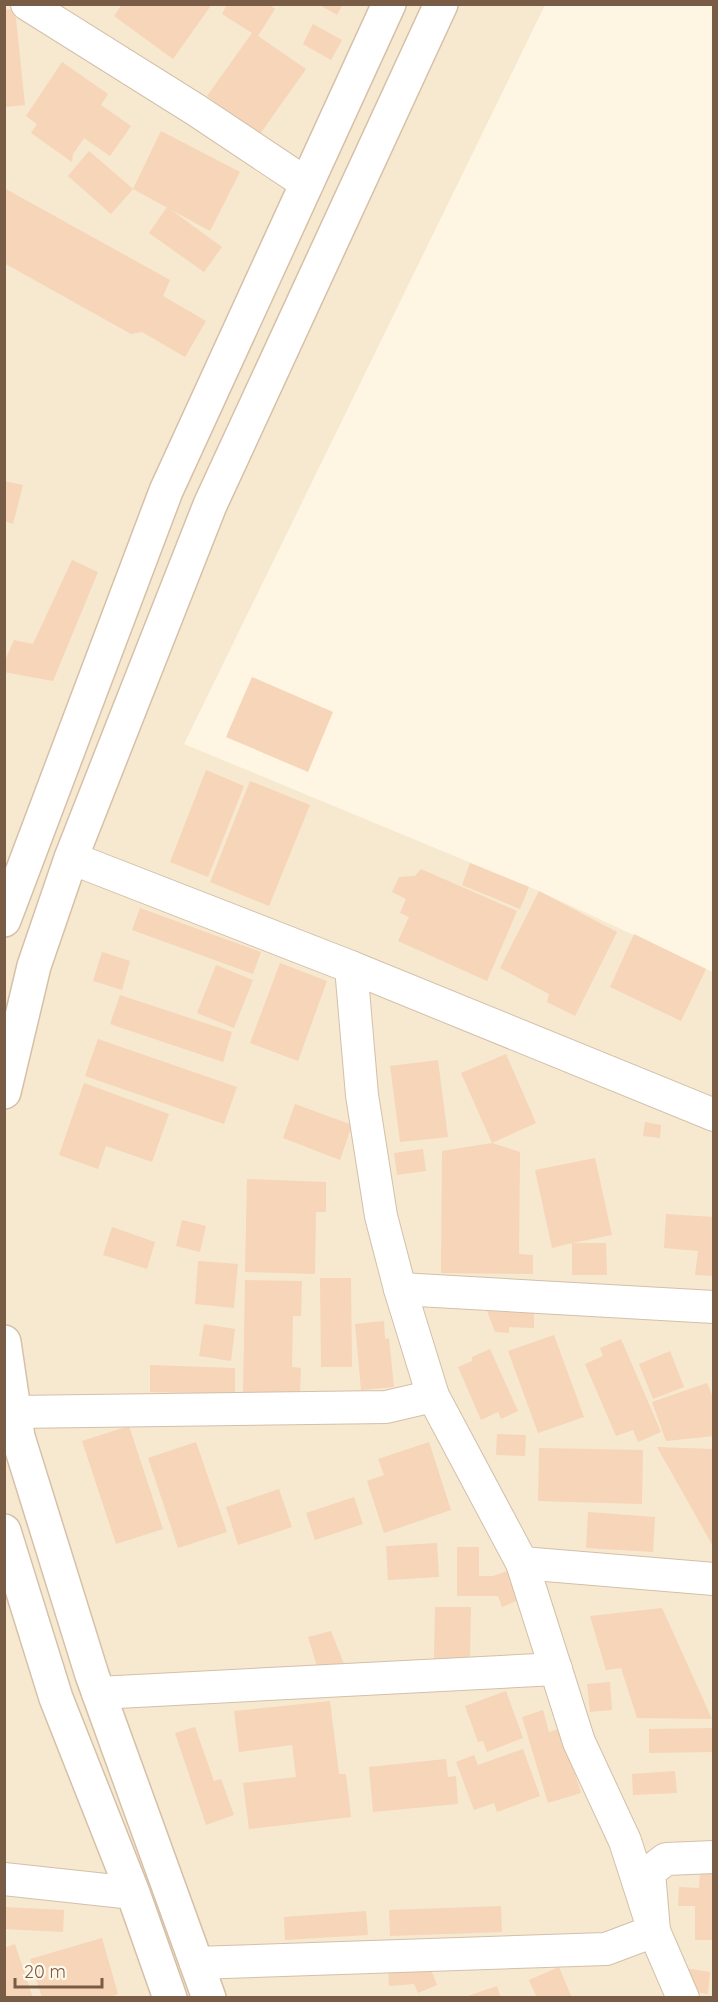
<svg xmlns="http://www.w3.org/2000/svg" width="718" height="2002" font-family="Quicksand,sans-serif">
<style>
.residential{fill:#f7e8d0}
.building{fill:#f6d5b8}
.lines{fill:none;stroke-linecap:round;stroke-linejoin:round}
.minor-casing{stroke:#d3c0aa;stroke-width:34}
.secondary-casing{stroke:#d6c0a8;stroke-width:36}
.minor{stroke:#fff;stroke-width:32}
.secondary{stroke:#fff;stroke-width:33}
</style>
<rect width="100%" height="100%" fill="#fef6e3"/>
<polygon class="residential" points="5,5 545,5 184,744 539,891 713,972 713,1997 5,1998"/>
<g class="building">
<polygon points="122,4 212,4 173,59 114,16"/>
<polygon points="227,4 268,4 275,9 258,36 306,69 260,134 207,96 252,33 222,14"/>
<polygon points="318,4 343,4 337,15"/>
<polygon points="15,9 25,105 4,107 4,10"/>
<polygon points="313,24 342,40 331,60 303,44"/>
<polygon points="62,62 108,94 101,105 131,126 110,156 84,138 73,154 72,162 31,133 37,124 26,116"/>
<polygon points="161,131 240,172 210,231 133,189"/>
<polygon points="89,151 133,189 111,214 68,176"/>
<polygon points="4,188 170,280 163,296 206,321 185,357 142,332 131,334 4,263"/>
<polygon points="167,207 222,247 204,272 149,233"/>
<polygon points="4,481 23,485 13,524 4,521"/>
<polygon points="72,560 98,572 53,681 4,672 4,663 14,640 33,644"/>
<polygon points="252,677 333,712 308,772 226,737"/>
<polygon points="206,770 244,786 208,877 170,862"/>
<polygon points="250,781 310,805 269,906 210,882"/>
<polygon points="470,863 529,887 520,909 462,885"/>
<polygon points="421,869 517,911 487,981 398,941 409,917 400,913 406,899 392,892 399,877 415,876"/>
<polygon points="539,891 617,932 575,1016 547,1002 549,994 500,968"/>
<polygon points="140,908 261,952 253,974 132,930"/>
<polygon points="634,934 706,969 681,1021 610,987"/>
<polygon points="102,952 130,961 122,990 93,981"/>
<polygon points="280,963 327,981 298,1061 250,1043"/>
<polygon points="216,965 253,980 234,1028 197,1013"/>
<polygon points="120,995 232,1032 223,1062 110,1024"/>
<polygon points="98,1039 237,1087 224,1124 85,1076"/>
<polygon points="506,1054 536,1123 492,1143 461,1073"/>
<polygon points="438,1060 448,1137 400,1142 390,1066"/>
<polygon points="84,1083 169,1114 152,1162 106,1146 98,1169 59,1155"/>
<polygon points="295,1104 352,1125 340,1160 283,1138"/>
<polygon points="645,1122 661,1125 660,1138 643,1136"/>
<polygon points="492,1143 520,1152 519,1254 533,1255 533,1274 441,1273 442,1151"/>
<polygon points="423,1149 426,1171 397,1175 394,1153"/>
<polygon points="595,1158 612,1235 572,1243 606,1243 607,1275 572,1275 572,1243 552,1248 535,1170"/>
<polygon points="247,1179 326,1182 326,1212 316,1212 315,1274 245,1272"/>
<polygon points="666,1214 714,1217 714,1276 695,1275 698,1251 664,1248"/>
<polygon points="182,1220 206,1226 200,1252 176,1246"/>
<polygon points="112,1227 155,1242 147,1269 103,1255"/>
<polygon points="198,1261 238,1264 234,1308 195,1304"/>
<polygon points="320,1278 351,1278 352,1367 321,1367"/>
<polygon points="245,1280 302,1281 301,1316 293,1316 292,1367 301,1368 300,1393 243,1392"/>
<polygon points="487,1311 534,1313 534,1328 509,1327 509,1333 495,1332"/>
<polygon points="384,1321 385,1339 389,1338 394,1387 361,1390 355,1324"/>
<polygon points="204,1324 235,1329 231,1361 199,1356"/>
<polygon points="554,1335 584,1417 538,1433 508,1351"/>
<polygon points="621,1339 661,1432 638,1442 633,1430 616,1436 585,1364 603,1356 600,1348"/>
<polygon points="490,1349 518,1411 501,1419 498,1412 481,1420 458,1367 472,1361 472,1357"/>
<polygon points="670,1351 684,1387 653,1399 639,1364"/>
<polygon points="150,1365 235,1368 235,1394 150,1392"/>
<polygon points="707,1383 714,1399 714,1436 666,1441 652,1402"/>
<polygon points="129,1426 163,1529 116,1544 82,1441"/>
<polygon points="497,1434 526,1435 525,1456 496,1455"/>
<polygon points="196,1442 227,1532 178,1548 148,1458"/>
<polygon points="429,1442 451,1510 384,1533 367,1481 384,1475 378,1459"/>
<polygon points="657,1447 714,1449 714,1548"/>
<polygon points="539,1448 643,1450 642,1504 538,1501"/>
<polygon points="279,1489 292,1527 238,1545 226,1507"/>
<polygon points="354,1497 363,1524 315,1540 306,1513"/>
<polygon points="588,1512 655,1517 653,1552 586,1548"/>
<polygon points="437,1543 439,1577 388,1580 386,1546"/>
<polygon points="457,1547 479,1547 479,1576 493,1576 513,1569 524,1598 502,1607 498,1596 457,1596"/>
<polygon points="435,1607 471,1607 470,1658 434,1658"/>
<polygon points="662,1608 712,1719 637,1718 621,1668 606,1670 590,1616"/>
<polygon points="331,1631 344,1664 317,1666 308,1637"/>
<polygon points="610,1682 612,1710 590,1712 587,1684"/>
<polygon points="506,1691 523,1738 487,1752 483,1741 478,1742 465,1706"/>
<polygon points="330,1701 339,1774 346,1774 351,1817 249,1829 243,1783 296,1777 292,1745 239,1752 234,1711"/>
<polygon points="543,1710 549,1732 561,1728 581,1793 548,1803 522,1717"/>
<polygon points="195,1727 214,1781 221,1779 234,1815 206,1825 175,1733"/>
<polygon points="714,1728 714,1752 649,1753 649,1729"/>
<polygon points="523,1749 540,1796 497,1812 494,1803 474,1810 456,1762 474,1755 478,1765"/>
<polygon points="446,1759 448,1777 456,1776 458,1804 373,1812 369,1767"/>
<polygon points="675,1771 677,1793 633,1795 632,1774"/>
<polygon points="700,1873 714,1874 714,1940 695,1940 695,1906 678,1906 679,1887 699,1888"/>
<polygon points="501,1906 502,1932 390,1936 389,1910"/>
<polygon points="4,1907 64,1910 63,1932 4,1929"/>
<polygon points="366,1911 368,1935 285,1940 284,1917"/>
<polygon points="102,1938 118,1994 106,1998 42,1998 30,1959"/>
<polygon points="15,1944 33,1998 4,1998 4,1948"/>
<polygon points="428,1962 437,1985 418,1993 414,1984 389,1986 388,1965"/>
<polygon points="559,1967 572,1998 537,1998 529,1980"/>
<polygon points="684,1968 710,1972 708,1994 681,1990"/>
<polygon points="497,1986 501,1998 465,1998 465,1997"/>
</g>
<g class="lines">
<g class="minor-casing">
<g id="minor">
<polyline points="27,4 196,110 307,184"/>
<polyline points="71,858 351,967 362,1095 381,1216 400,1289 433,1396 522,1563 714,1579"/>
<polyline points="351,967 714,1115"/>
<polyline points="400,1289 714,1307"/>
<polyline points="14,1412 386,1407 433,1396"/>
<polyline points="522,1563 579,1742 625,1841 654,1931 683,1998"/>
<polyline points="98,1693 556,1669"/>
<polyline points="4,1879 133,1893"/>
<polyline points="196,1963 606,1949 654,1931 649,1872 666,1859 714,1857"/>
</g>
</g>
<g class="secondary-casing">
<g id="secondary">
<polyline points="4,920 166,491 389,4"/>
<polyline points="4,1092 34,966 71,858 210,505 441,4"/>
<polyline points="4,1342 18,1437 92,1675 209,1998"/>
<polyline points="4,1531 56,1698 133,1893 170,1998"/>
</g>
</g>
<use href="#minor" class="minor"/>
<use href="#secondary" class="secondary"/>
</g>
<rect width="718" height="2002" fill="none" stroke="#795c46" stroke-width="12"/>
<path d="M15 1978v9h87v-9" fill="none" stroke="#795c46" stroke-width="3"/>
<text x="24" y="1978" font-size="18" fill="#795c46" stroke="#fff9eb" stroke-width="4.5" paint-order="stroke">20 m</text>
</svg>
